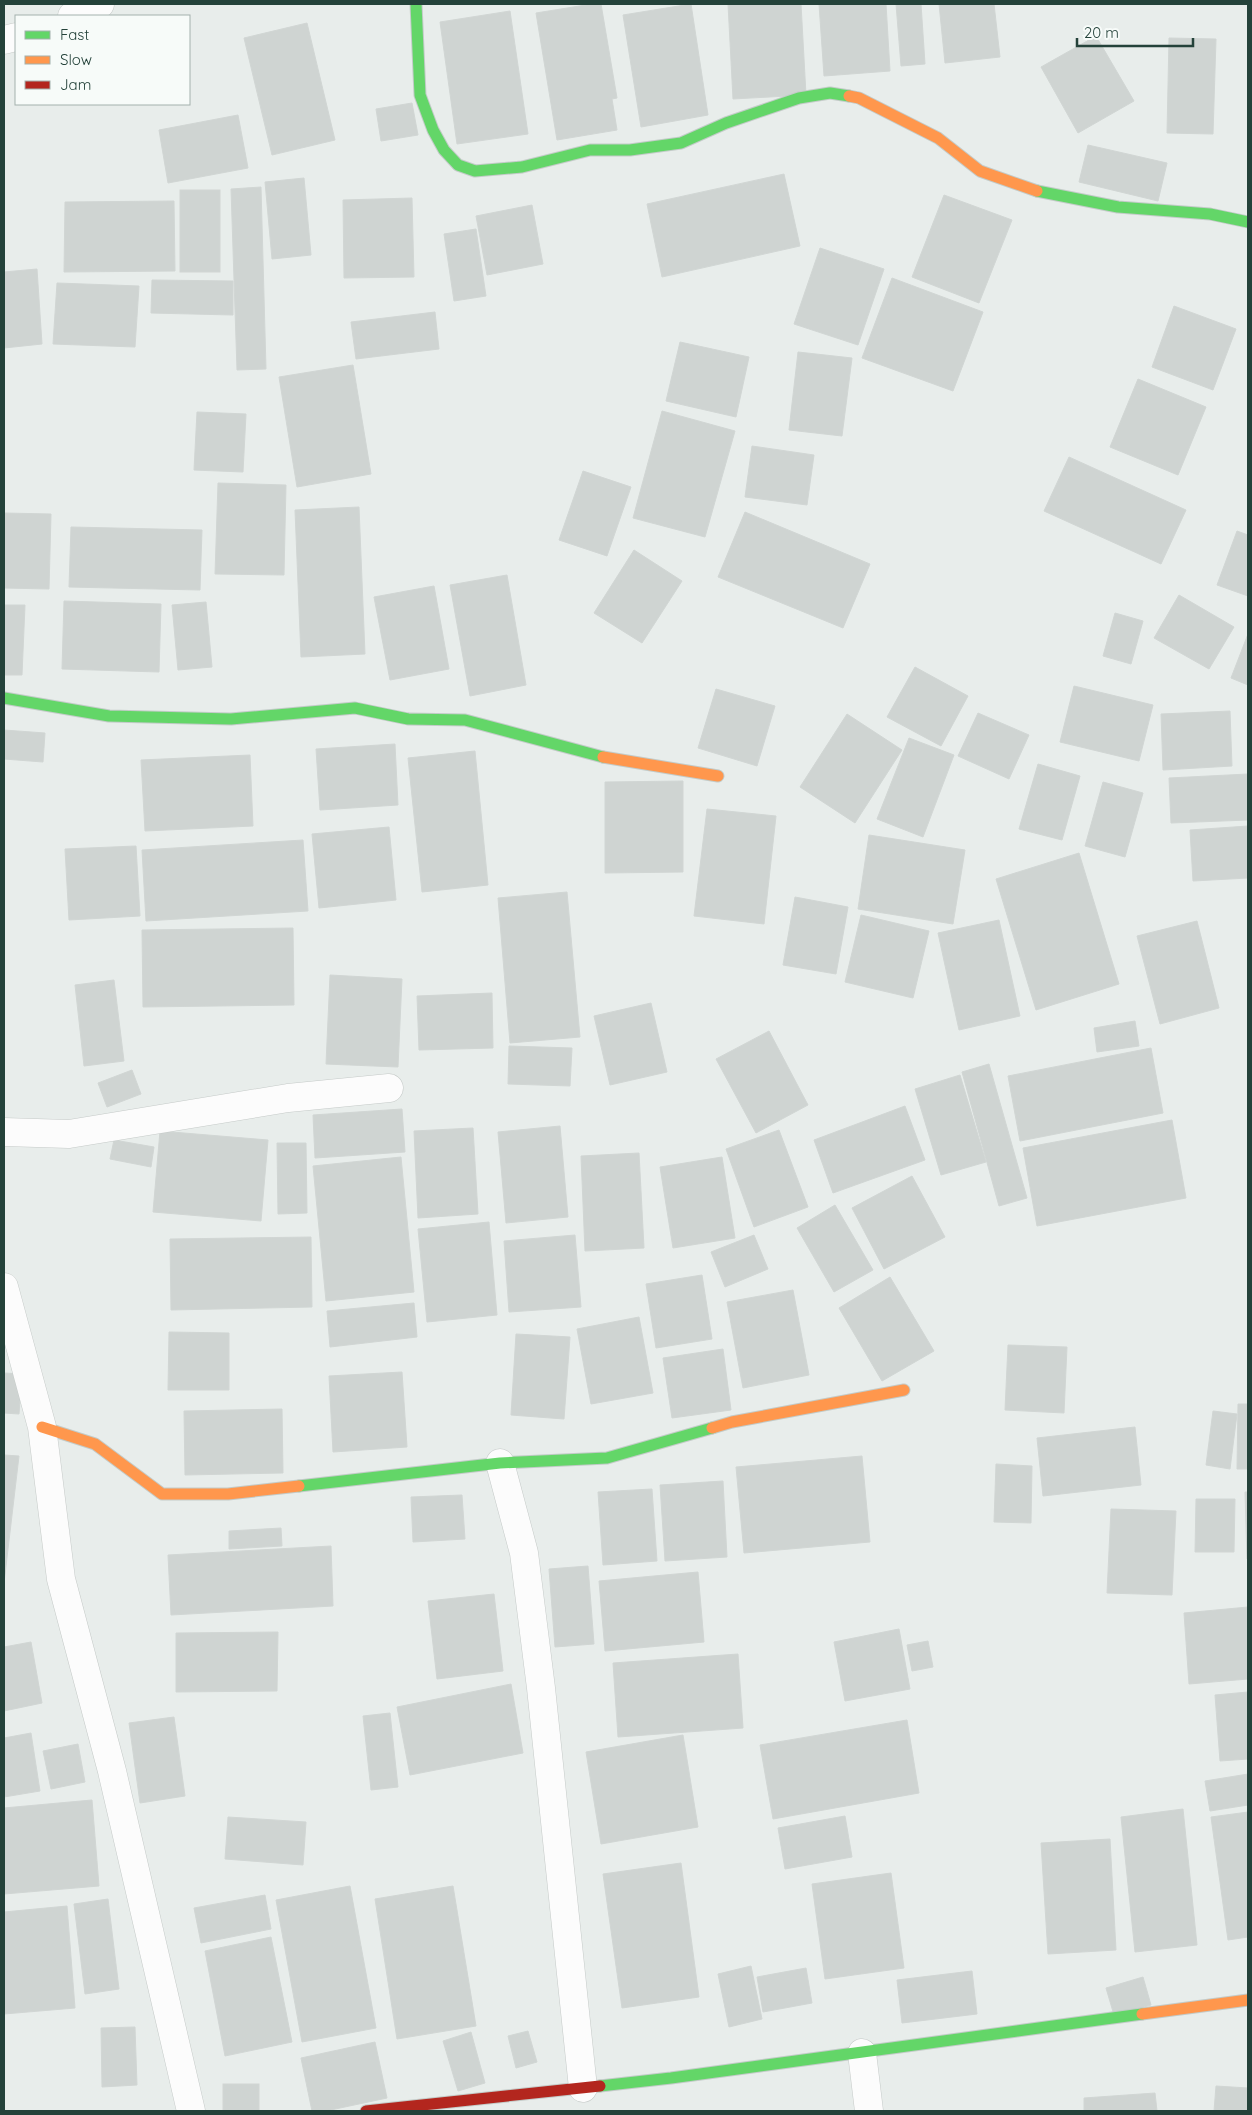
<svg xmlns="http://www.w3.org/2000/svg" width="1252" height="2115" font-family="Quicksand,sans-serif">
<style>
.building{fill:#cfd4d2;stroke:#d1d6d4}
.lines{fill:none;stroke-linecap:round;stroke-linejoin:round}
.street-casing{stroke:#c5cac8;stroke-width:29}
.fast-casing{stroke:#c3cbc8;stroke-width:13}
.slow-casing{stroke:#c3cbc8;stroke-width:13}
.jam-casing{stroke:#c3cbc8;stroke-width:13}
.street{stroke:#fcfcfc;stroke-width:28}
.fast{stroke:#63d668;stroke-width:11}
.slow{stroke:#ff974d;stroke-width:11}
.jam{stroke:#b3261e;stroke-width:11}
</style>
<rect width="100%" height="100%" fill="#e8edeb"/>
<g class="building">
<polygon points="592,4 601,4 617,98 612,99 617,130 557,140 536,13"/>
<polygon points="691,4 708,115 641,127 623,15"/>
<polygon points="728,4 801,4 806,95 733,99"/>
<polygon points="819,4 886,4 890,71 824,76"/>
<polygon points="896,4 921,4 925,64 901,66"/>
<polygon points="939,4 994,4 1000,57 945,63"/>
<polygon points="510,11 528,134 457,144 440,22"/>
<polygon points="307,23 335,140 272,155 244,38"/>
<polygon points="1096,36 1134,101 1078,133 1041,67"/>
<polygon points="1169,38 1216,39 1213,134 1167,133"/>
<polygon points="412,103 418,135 381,141 376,109"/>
<polygon points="238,115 248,168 168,183 159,130"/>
<polygon points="1088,145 1167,163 1158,201 1079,182"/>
<polygon points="784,174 800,246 662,277 647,204"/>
<polygon points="304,178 311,255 272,259 265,182"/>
<polygon points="261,187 266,369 237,370 231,189"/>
<rect x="180" y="190" width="40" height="82"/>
<polygon points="944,195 1012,220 979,303 912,277"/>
<polygon points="412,198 414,277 344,278 343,200"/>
<polygon points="174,201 175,271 64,272 65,202"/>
<polygon points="532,205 543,264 487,275 476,216"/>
<polygon points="476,229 486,296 454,301 444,234"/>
<polygon points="820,248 884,269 858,345 794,324"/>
<polygon points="37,269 42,344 4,348 4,272"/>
<polygon points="892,278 983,312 953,391 862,358"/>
<polygon points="152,280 233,281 233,315 151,313"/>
<polygon points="57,283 139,286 135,347 53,344"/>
<polygon points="1174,306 1236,329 1213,390 1152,367"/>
<polygon points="435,312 439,349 356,359 351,322"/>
<polygon points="680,342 749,357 736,417 666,401"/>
<polygon points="798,352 852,358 842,436 789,430"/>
<polygon points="353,365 371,474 297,487 279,377"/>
<polygon points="1138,379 1206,407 1178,475 1110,447"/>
<polygon points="662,411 735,431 705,537 633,518"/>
<polygon points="197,412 246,414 243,472 194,470"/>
<polygon points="752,446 814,455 807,505 745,497"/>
<polygon points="1069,457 1186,510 1161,564 1044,511"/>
<polygon points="583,471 631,487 607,556 559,540"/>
<polygon points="218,483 286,485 284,575 215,574"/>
<polygon points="359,507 365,654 301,657 295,510"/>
<polygon points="745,512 870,564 843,628 718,577"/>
<polygon points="4,513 51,514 49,589 4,588"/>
<polygon points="71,527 202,530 200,590 69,587"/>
<polygon points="1237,531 1248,535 1248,596 1217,585"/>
<polygon points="634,550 682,581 642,643 594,613"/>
<polygon points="507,575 526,685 470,696 450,585"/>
<polygon points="434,586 449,669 390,680 374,597"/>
<polygon points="1179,595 1234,627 1209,669 1154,638"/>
<polygon points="64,601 161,604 159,672 62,669"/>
<polygon points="206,602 212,667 178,670 172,605"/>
<polygon points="4,605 25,605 22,675 4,675"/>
<polygon points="1115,613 1143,621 1131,664 1103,656"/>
<polygon points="1248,634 1248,685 1231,678"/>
<polygon points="915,667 968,696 941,746 887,717"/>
<polygon points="1074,686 1153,705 1139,761 1060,742"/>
<polygon points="716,689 775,706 757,766 698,748"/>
<polygon points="1230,711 1232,766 1163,770 1161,714"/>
<polygon points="978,713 1029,735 1009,779 958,756"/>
<polygon points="847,714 902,750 855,823 800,787"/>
<polygon points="4,730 45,733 43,762 4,759"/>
<polygon points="909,738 954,755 923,837 877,819"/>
<polygon points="395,744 398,805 320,810 316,749"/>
<polygon points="475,751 488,885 422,892 408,758"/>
<polygon points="250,755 253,826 145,831 141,760"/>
<polygon points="1038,764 1080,776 1062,840 1019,829"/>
<polygon points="1248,774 1248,820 1171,823 1169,778"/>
<polygon points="683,781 683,872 605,873 605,782"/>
<polygon points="1103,782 1143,793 1125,857 1085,846"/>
<polygon points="707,809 776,816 764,924 694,916"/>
<polygon points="1248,826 1248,878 1193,881 1190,830"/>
<polygon points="389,827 396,900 319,908 312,834"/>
<polygon points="869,835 965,850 953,924 858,909"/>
<polygon points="303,840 308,911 146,921 142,850"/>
<polygon points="136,846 140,916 69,920 65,849"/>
<polygon points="1079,853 1119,984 1036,1010 996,879"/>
<polygon points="567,892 580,1037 510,1043 498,898"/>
<polygon points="795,897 848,907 836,974 783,965"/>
<polygon points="861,915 929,931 913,998 845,982"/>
<polygon points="999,920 1020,1016 959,1030 938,933"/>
<polygon points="1197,921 1219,1008 1160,1024 1137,936"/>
<polygon points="293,928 294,1005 143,1007 142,930"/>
<polygon points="330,975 402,979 398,1067 326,1064"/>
<polygon points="114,980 124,1061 84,1066 75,985"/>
<polygon points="492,993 493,1048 419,1050 417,996"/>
<polygon points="651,1003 667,1072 610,1085 594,1016"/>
<polygon points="1135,1021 1139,1046 1097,1052 1094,1028"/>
<polygon points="769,1031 808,1105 756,1133 716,1059"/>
<polygon points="509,1046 572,1048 570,1086 508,1084"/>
<polygon points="1151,1048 1163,1113 1020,1141 1008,1076"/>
<polygon points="989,1064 1027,1198 999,1206 962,1072"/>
<polygon points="132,1070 141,1094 107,1107 98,1083"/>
<polygon points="960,1075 986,1162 941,1175 915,1089"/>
<polygon points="905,1106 925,1160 833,1193 814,1140"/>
<polygon points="402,1109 405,1152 315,1158 313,1115"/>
<polygon points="1172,1120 1186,1198 1037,1226 1023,1148"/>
<polygon points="560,1126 568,1217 506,1223 498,1132"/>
<polygon points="473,1128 478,1214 418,1218 414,1131"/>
<polygon points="779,1130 808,1207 754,1227 726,1149"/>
<polygon points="160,1131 268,1140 261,1221 153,1212"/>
<polygon points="114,1140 154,1147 151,1167 110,1159"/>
<polygon points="277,1143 306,1143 307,1213 278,1214"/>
<polygon points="639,1153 644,1248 585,1251 581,1156"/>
<polygon points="401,1157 414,1292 326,1301 313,1166"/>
<polygon points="722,1157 735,1238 673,1248 660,1167"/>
<polygon points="912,1176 945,1237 884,1269 852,1208"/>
<polygon points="835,1205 873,1270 834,1292 797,1228"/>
<polygon points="489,1222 497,1315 427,1322 418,1229"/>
<polygon points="575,1235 581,1307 509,1312 504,1241"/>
<polygon points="754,1235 768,1269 725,1287 711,1252"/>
<polygon points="311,1237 312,1307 171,1310 170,1239"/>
<polygon points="702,1275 712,1339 656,1348 646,1284"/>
<polygon points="890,1277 934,1351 882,1381 839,1308"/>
<polygon points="793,1290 809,1375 743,1388 727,1302"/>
<polygon points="414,1303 417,1337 330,1347 327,1311"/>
<polygon points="639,1317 653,1393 591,1404 577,1329"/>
<polygon points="169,1332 229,1333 229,1390 168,1390"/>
<polygon points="516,1334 570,1337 564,1419 511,1415"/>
<polygon points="1008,1345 1067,1347 1064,1413 1005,1410"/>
<polygon points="723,1349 731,1410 672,1418 663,1358"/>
<polygon points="402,1372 407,1447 333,1452 329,1376"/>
<polygon points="4,1373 22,1374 19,1414 4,1413"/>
<polygon points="1238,1404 1248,1404 1248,1469 1237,1469"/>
<polygon points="282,1409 283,1473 185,1475 184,1411"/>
<polygon points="1213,1411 1237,1414 1230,1469 1206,1465"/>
<polygon points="1135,1427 1141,1485 1043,1496 1037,1438"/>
<polygon points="4,1455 19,1456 4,1583"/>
<polygon points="862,1456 870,1542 744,1553 736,1467"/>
<polygon points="996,1464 1032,1466 1031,1523 994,1522"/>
<polygon points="723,1481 727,1557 665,1561 660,1485"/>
<polygon points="652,1489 657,1561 603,1565 598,1492"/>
<polygon points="1245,1492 1248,1492 1248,1559 1247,1559"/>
<polygon points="462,1495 465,1539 413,1542 411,1497"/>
<polygon points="1196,1499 1235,1499 1234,1552 1195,1552"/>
<polygon points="1111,1509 1176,1511 1172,1595 1107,1593"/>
<polygon points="281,1528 282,1546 229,1549 229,1531"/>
<polygon points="331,1546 333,1606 171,1615 168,1555"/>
<polygon points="588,1566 594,1644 555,1647 549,1569"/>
<polygon points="698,1572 704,1642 605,1651 599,1581"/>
<polygon points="494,1594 503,1671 437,1679 428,1601"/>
<polygon points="1248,1607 1248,1679 1189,1684 1184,1613"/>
<polygon points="899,1629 910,1689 845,1701 834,1642"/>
<polygon points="278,1632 277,1691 176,1692 176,1633"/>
<polygon points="928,1641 933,1667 912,1671 907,1645"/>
<polygon points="31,1642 42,1703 4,1711 4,1647"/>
<polygon points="738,1654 743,1728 618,1737 613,1663"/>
<polygon points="511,1684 523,1753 410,1775 397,1707"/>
<polygon points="1248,1692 1248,1759 1220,1761 1215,1695"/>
<polygon points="390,1713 398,1787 371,1790 363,1716"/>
<polygon points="174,1717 185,1796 140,1803 129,1723"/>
<polygon points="907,1720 919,1793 773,1819 760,1745"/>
<polygon points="31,1733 40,1791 4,1797 4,1738"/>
<polygon points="683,1735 698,1827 601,1844 586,1752"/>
<polygon points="78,1744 85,1782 51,1789 43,1751"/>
<polygon points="1248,1774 1248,1805 1210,1811 1205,1781"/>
<polygon points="92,1800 99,1886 4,1894 4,1808"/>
<polygon points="1183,1809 1197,1945 1135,1952 1121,1817"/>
<polygon points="1248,1812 1248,1937 1228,1940 1211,1817"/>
<polygon points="845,1816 852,1857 785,1869 778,1828"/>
<polygon points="228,1817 306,1822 303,1865 225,1859"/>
<polygon points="1110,1839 1116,1950 1048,1954 1041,1843"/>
<polygon points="681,1863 699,1997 622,2008 603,1874"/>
<polygon points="891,1873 904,1968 825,1979 812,1884"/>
<polygon points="350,1886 376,2028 302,2042 276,1900"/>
<polygon points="453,1886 476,2026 397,2039 375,1899"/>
<polygon points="265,1895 271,1929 201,1943 194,1908"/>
<polygon points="108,1899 119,1989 85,1994 74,1904"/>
<polygon points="67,1906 75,2008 4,2014 4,1912"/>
<polygon points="271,1937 292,2042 225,2056 205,1951"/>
<polygon points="751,1966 762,2019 729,2027 718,1974"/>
<polygon points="806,1968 812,2003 763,2012 757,1977"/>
<polygon points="972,1971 977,2014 902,2023 897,1980"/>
<polygon points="1143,1977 1151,2005 1114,2015 1106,1988"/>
<polygon points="135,2027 137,2085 102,2087 101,2028"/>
<polygon points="528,2031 537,2062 516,2068 508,2036"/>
<polygon points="471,2032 485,2083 458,2091 443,2041"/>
<polygon points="375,2042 387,2098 326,2111 312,2111 301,2058"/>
<rect x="223" y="2084" width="36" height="27"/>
<polygon points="1216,2086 1248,2088 1248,2111 1214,2111"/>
<polygon points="1155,2093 1157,2111 1084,2111 1084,2098"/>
</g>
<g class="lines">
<g class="street-casing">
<g id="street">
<polyline points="72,16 100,4"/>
<polyline points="4,40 16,37"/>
<polyline points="4,1132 69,1134 288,1098 389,1088"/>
<polyline points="4,1287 42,1427 61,1579 112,1771 191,2111"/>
<polyline points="500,1463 524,1553 541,1688 583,2088"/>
<polyline points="862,2053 869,2111"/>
</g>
</g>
<g class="fast-casing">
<g id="fast">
<polyline points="416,4 420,95 433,130 444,150 458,165 475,171 522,167 590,150 630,150 681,143 726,123 799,98 830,93 849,96"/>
<polyline points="1037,191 1118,207 1210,214 1248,222"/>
<polyline points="4,698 109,716 231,719 355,708 408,719 465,720 603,757"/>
<polyline points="299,1486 500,1463 607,1458 712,1428"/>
<polyline points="600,2086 671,2078 1142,2014"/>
</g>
</g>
<g class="slow-casing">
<g id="slow">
<polyline points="849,96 859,98 938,138 980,171 1037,191"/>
<polyline points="603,757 718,776"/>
<polyline points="42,1427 95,1444 162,1494 228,1494 299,1486"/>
<polyline points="712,1428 732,1422 904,1390"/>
<polyline points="1142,2014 1248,2000"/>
</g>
</g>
<g class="jam-casing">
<polyline id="jam" points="366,2111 600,2086"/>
</g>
<use href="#street" class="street"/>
<use href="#fast" class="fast"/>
<use href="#slow" class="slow"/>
<use href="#jam" class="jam"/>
</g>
<rect width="1252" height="2115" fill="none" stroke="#24423a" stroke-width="10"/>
<rect x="15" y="15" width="175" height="90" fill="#f7fbf9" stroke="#a3b1ad"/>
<rect x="25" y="31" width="25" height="8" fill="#63d668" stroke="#a3b1ad"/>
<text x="60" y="40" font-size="15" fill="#24423a">Fast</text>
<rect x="25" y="56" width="25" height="8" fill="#ff974d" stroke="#a3b1ad"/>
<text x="60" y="65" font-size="15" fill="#24423a">Slow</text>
<rect x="25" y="81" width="25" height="8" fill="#b3261e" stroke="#a3b1ad"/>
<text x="60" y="90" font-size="15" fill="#24423a">Jam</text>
<path d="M1077 38v8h116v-8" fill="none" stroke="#24423a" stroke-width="2.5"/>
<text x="1084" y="38" font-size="15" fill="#24423a" stroke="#f7fbf9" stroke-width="4" paint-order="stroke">20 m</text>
</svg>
